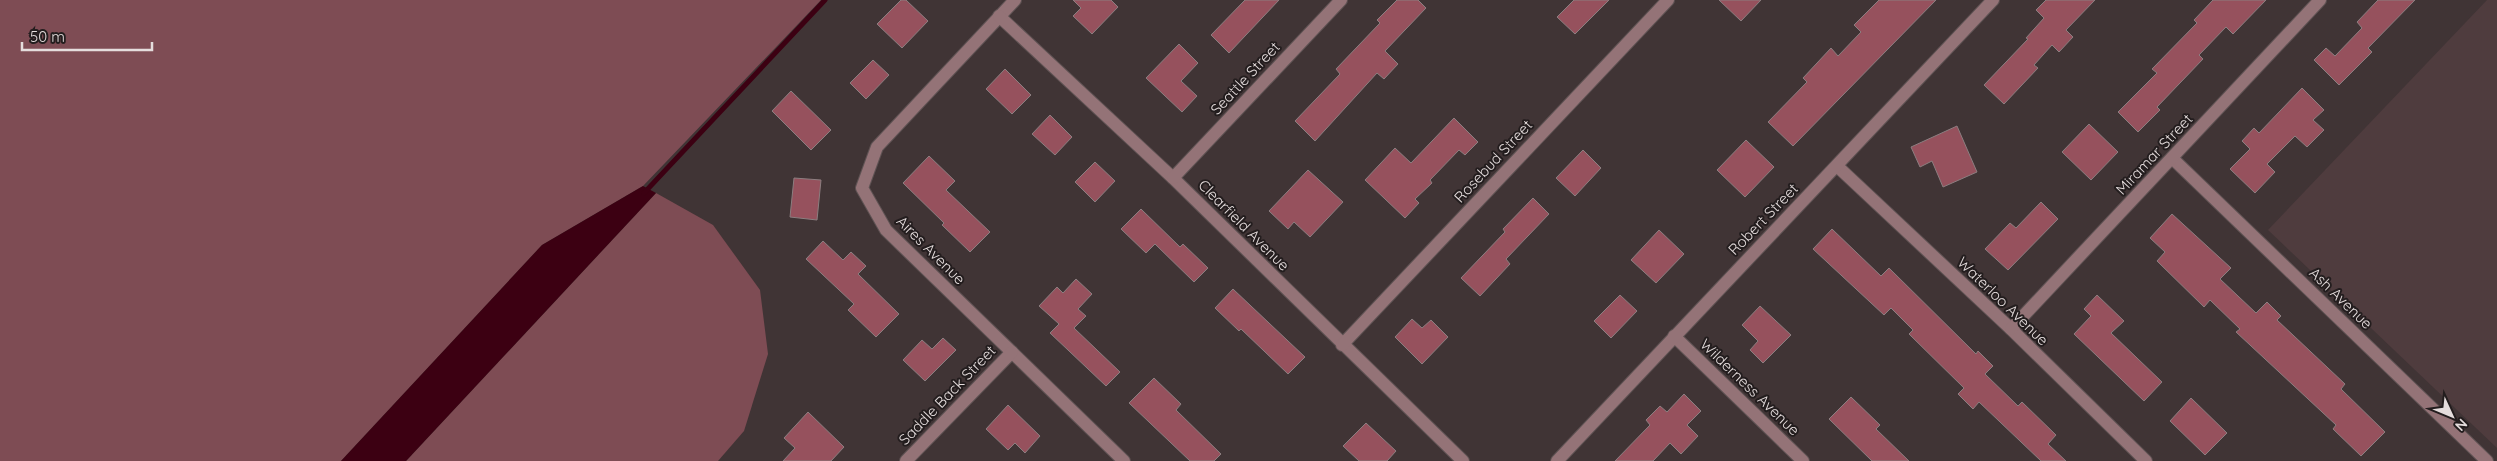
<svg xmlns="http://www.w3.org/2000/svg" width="2497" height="461" font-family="Quicksand,sans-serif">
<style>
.built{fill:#4f3c3e}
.green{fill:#7e4c54}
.water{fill:#3c0012}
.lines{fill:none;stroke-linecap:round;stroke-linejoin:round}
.stream{stroke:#3c0012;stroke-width:5}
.building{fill:#96515d;stroke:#8c7e80}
.minor-casing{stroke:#5e5253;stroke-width:14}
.minor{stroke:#947377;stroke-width:12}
.labels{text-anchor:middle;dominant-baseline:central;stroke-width:4;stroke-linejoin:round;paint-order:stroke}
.street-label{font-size:15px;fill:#e5dddd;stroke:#231d1e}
</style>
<rect width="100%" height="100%" fill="#403435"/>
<polygon class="built" points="2487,0 2497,0 2497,448 2268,230"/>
<g class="green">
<polygon points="0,0 821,0 643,186 542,245 341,461 0,461"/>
<polygon points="656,193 713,225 760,290 768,354 744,431 718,461 406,461"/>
</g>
<polygon class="water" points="643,186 656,193 406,461 341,461 542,245"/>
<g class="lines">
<polyline class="stream" points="644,193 825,0"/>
</g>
<g class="building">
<polygon points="901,0 906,0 928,21 902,48 877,24"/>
<polygon points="1073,0 1111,0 1118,7 1092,34 1073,16 1081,8"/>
<polygon points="1245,0 1279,0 1229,53 1211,35"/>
<polygon points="1397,0 1418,0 1426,8 1385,51 1398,64 1384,79 1377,73 1315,141 1295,121 1340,74 1336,69 1380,23 1377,20"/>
<polygon points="1574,0 1609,0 1575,34 1557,17"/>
<polygon points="1719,0 1761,0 1741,21"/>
<polygon points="1879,0 1936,0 1793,146 1768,122 1807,82 1803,78 1831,48 1838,56 1861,32 1854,25"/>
<polygon points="2046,0 2095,0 2066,30 2073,37 2059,52 2052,45 2034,65 2038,68 2004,104 1984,85 2028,39 2026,38 2044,18 2036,10"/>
<polygon points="2213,0 2266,0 2233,34 2226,27 2199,55 2203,59 2157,107 2160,110 2138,132 2118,112 2157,73 2152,69 2197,23 2194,20"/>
<polygon points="2378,0 2415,0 2368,48 2372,52 2339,85 2314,60 2326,48 2335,56 2362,28 2357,22"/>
<polygon points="1179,44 1198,63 1181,81 1197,96 1182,112 1146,78"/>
<polygon points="873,60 889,75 866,99 850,83"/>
<polygon points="1005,69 1031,95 1012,114 986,89"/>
<polygon points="2302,88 2324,110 2313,120 2324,130 2307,147 2295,136 2267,164 2275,172 2255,193 2230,169 2250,149 2242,141 2254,128 2259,133"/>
<polygon points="791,91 831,130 811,150 772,111"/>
<polygon points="1050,115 1072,137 1055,155 1032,134"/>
<polygon points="1454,118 1478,142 1465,155 1459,150 1430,180 1432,183 1415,199 1419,203 1405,218 1365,180 1395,148 1411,163"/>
<polygon points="2089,124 2118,152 2091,180 2062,152"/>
<polygon points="1957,126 1977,172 1943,187 1932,161 1920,167 1911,147"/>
<polygon points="1746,140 1774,167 1745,197 1717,170"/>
<polygon points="1583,150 1601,168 1575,196 1556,178"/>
<polygon points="929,156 955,181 946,190 990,232 970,252 942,225 944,223 903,183"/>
<polygon points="1095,162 1115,181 1095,202 1075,182"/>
<polygon points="1308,170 1343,202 1310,237 1294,222 1288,229 1269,211"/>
<polygon points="794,178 821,180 817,220 790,217"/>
<polygon points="1533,198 1549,214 1506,259 1510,264 1480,296 1461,278 1505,232 1503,229"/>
<polygon points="2041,202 2058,219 2008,270 1985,249 2010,223 2016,228"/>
<polygon points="1141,209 1180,247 1183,244 1208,268 1194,282 1155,244 1146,253 1121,229"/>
<polygon points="2172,214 2231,268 2220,279 2256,313 2267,302 2281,316 2277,320 2345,384 2341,389 2385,432 2361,456 2333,429 2336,425 2236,332 2240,329 2210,300 2204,307 2157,261 2165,252 2150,238"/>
<polygon points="1832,229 1881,276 1889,268 1976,354 1978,351 1993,366 1985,374 2018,406 2022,402 2056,435 2048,444 2066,461 2041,461 1979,402 1973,409 1958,394 1964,388 1909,334 1913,330 1891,308 1884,315 1813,249"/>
<polygon points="1659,230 1684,254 1656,283 1631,260"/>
<polygon points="823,241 843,260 851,252 866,266 858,274 899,314 876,337 848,310 854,304 806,259"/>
<polygon points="1076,279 1092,294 1078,309 1086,316 1074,328 1120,372 1106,386 1050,333 1059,324 1039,306 1057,287 1063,293"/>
<polygon points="1233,289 1305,357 1288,374 1241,329 1239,331 1215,308"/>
<polygon points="1620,295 1637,311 1611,338 1594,321"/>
<polygon points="2097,295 2124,321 2111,333 2162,382 2144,401 2074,334 2091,316 2084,309"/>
<polygon points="1760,306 1791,335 1763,363 1750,350 1758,341 1742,325"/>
<polygon points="1412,319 1422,328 1431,320 1448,337 1422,364 1395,337"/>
<polygon points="943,338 956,350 925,381 903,360 922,340 932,349"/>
<polygon points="1154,378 1181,404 1176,410 1221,454 1214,461 1190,461 1129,403"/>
<polygon points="1684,394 1701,411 1687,425 1698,436 1681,454 1670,443 1653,461 1615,461 1650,425 1646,420 1660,406 1667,412"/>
<polygon points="1851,397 1880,425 1876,429 1909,461 1872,461 1829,419"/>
<polygon points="2191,398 2227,433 2205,455 2170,421"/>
<polygon points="1008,405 1040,436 1025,453 1015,443 1008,450 986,429"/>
<polygon points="808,412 844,447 831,461 783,461 795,448 784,438"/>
<polygon points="1366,423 1396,451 1387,461 1359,461 1343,446"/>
</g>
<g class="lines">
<g class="minor-casing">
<g id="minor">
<polyline points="1015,0 877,147 862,188 886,230 1124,461"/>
<polyline points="999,16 1173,178 1463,461"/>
<polyline points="2172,158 2487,461"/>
<polyline points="1837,166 2011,329 2146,461"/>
<polyline points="1173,178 1341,0"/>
<polyline points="2011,329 2320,0"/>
<polyline points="1674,336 1803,461"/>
<polyline points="1342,345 1668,0"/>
<polyline points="906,461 1012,352"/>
<polyline points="1557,461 1993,0"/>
</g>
</g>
<use href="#minor" class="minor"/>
</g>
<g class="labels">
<g class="street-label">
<text transform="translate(1245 78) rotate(-47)">Seattle Street</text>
<text transform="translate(2154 154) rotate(-47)">Miramar Street</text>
<text transform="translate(1493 161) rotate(-47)">Rosebud Street</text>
<text transform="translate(1763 219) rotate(-46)">Robert Street</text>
<text transform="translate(1244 225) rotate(45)">Clearfield Avenue</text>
<text transform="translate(931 250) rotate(45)">Aires Avenue</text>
<text transform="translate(2341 298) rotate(44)">Ash Avenue</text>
<text transform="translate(2003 301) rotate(44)">Waterloo Avenue</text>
<text transform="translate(1750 387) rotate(44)">Wilderness Avenue</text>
<text transform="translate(947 395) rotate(-46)">Saddle Back Street</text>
</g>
</g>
<g transform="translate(2452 416) rotate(134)" stroke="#231d1e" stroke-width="4" paint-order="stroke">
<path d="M0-4L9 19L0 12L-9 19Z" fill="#e5dddd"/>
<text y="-8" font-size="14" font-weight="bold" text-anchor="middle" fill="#e5dddd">N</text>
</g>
<path d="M22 42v8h130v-8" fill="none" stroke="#e5dddd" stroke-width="2.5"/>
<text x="30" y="42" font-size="15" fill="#e5dddd" stroke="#231d1e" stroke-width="4" paint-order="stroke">50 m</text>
</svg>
